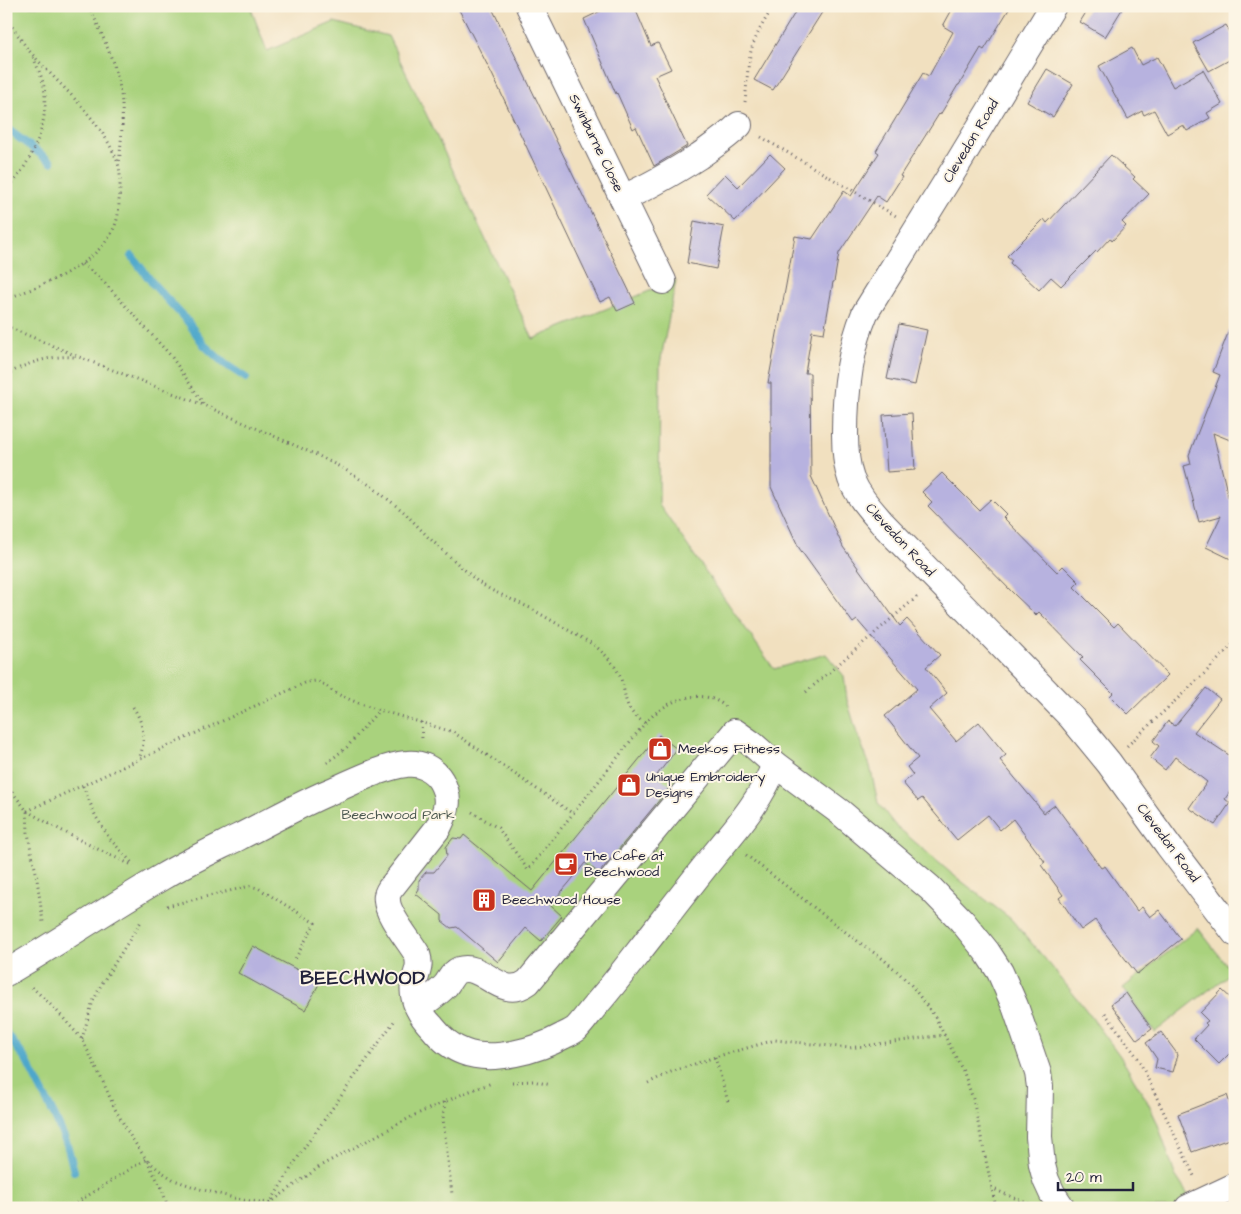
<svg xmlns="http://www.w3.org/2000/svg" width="1241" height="1214" font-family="'Architects Daughter',sans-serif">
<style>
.green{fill:#a9d27d;stroke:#667a5c}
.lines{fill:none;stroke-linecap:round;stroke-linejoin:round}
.stream{stroke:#4ea7cb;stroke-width:8}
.building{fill:#b7b2df}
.minor-casing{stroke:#6a6469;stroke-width:28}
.path{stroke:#6a6469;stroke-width:3;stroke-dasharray:1 4;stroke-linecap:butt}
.minor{stroke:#fff;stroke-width:26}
.labels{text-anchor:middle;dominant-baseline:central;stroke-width:4;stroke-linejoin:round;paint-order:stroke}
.street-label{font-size:14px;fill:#22223b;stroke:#fcf5e5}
.poi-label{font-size:14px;fill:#22223b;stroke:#fcf5e5;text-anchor:start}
.park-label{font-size:14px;fill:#4a574f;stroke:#fcf5e5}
.district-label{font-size:19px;font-weight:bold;letter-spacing:1px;fill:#22223b;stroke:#fcf5e5}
</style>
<rect width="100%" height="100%" fill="#fcf5e5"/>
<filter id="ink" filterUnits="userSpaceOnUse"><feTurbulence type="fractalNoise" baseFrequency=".02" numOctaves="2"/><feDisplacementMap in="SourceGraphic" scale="10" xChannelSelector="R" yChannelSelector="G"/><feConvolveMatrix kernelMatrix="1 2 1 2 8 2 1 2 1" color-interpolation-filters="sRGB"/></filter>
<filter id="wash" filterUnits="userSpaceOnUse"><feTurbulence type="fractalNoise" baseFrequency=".0096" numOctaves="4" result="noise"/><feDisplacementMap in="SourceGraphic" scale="20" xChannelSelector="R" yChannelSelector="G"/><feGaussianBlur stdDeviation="1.12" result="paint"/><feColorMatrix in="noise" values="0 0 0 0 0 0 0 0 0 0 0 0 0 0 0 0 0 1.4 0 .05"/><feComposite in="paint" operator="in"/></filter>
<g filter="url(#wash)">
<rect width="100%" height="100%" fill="#f1e0bf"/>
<g class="green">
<path d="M6,6H250L267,51L334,22L388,36C438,136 484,238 533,339L676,280L660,364L659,505L774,669L826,654L844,676L847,700L857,733L870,766L878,803L894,824L952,874L1011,919L1052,967L1090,1015L1120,1056L1147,1101L1157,1122L1175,1175L1194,1204L1188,1208H6Z"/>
<polygon points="1198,928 1232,972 1155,1032 1123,988"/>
</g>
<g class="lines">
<g class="stream">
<polyline points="6,128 51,162"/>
<polyline points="132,256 154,285 188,322 204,345 225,364 246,378"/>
<polyline points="6,1033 26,1060 54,1115 67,1144 74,1171"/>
</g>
</g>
<g id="blocks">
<g class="building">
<polygon points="457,6 491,6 635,303 617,311 610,297 600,302 492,74"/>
<polygon points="611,6 634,6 651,46 658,43 671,69 655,76 663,93 662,93 687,146 654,166 636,127 633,129 617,93 616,94 584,19"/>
<polygon points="799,6 826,6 773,90 754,80"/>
<polygon points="954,6 1011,6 984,50 981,48 959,85 958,85 940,115 939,114 900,176 902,177 886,202 877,196 839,253 834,282 833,282 824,333 812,331 805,373 810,373 811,476 843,547 900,626 907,619 940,655 926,667 947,693 929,709 956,741 979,722 1006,755 1000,760 1044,813 1055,805 1101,868 1105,866 1137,911 1142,907 1150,917 1159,910 1181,939 1137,974 1095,920 1081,930 1059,898 1063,895 1041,865 1045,862 1013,819 1000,830 988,815 957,840 922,798 918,801 903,783 913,775 907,767 918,758 885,716 917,689 857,620 853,623 799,548 771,487 771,383 768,383 795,236 812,239 844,191 851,196 879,153 876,151 923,73 929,76 953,32 943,26"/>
<polygon points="1090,6 1124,6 1105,37 1080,22"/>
<polygon points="1226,25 1235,40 1235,57 1209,71 1193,43"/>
<polygon points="1132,48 1141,65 1157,57 1173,87 1203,70 1222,104 1207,113 1210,118 1187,131 1183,125 1167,134 1154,110 1144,115 1142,111 1128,119 1099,66"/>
<polygon points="1047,69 1073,84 1053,117 1027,102"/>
<polygon points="770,154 785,168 735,221 706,194 725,174 738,187"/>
<polygon points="1111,155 1135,177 1133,179 1149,194 1122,222 1126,226 1112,241 1110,238 1097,252 1096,251 1061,286 1051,277 1039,290 1010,263 1012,260 1007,256 1044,219 1047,223"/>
<polygon points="694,221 724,227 716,269 687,263"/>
<polygon points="1233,320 1235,321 1235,429 1230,440 1213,433 1229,500 1235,488 1235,561 1206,547 1221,516 1199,522 1184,466 1191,464 1189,455 1220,375 1213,372"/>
<polygon points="899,324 927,330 915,385 887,379"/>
<polygon points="912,413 915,470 887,472 883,415"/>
<polygon points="942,473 979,510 991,499 1006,514 1003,517 1057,572 1063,566 1079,582 1074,587 1114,627 1118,623 1168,675 1128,714 1110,696 1113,693 1080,660 1083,657 1039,612 1036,615 1014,594 928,506 932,502 922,492"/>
<polygon points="1206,688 1220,699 1194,732 1235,759 1235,784 1225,799 1230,803 1215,825 1189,808 1207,782 1175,757 1165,770 1150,758 1159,746 1153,741 1168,721 1175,726"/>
<polygon points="659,735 677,749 657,775 671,786 599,873 585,863 569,883 550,905 562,916 541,941 526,928 498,962 457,927 451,928 442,921 442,915 416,894 419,889 419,880 426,872 434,872 447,856 446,847 453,838 461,839 464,835 532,891"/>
<polygon points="253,946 320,982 305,1010 238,973"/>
<polygon points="1222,990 1235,1002 1235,1048 1219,1064 1194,1039 1207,1025 1205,1023 1208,1021 1200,1013"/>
<polygon points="1126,993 1152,1029 1137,1040 1111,1004"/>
<polygon points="1161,1032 1178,1055 1173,1072 1155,1068 1157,1059 1146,1043"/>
<polygon points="1227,1095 1235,1117 1235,1137 1192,1152 1178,1114"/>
</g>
</g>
</g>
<g filter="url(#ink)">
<use href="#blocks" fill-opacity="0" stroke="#6a6469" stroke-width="1"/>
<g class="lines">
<g class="minor-casing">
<g id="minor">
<polyline points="529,6 663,281"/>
<path d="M1053,6L955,168L865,313C849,351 845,393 845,434C845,449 846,465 851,479C858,496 870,509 882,523L1072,718L1109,763L1168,845L1235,933"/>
<path d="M623,198C650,186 674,172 699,156C713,146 727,137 739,125"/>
<path d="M6,973C59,942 109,908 162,877C187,862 213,850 239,837C271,821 302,803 334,790C355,781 385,766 406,764C420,762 434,769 441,781C451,799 447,810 438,828L390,889C388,892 386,896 387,900C387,915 409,940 417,954C421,966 417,971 414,983C411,999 421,1016 432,1027C440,1037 452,1048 464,1052C492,1063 538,1050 563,1036C567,1034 572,1032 576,1029C583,1022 589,1013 595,1006C616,982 635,956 654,932C674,906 694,880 715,854C738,826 762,799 775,764"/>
<path d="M418,1007C428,1000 438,994 446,985C450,980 452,973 459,970C484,962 501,1002 528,982L735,732L752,744L775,764L840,812L930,888L962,921L987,952L1000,972L1015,1006L1038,1073L1040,1087L1039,1137L1042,1165L1046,1180L1052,1193L1062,1208"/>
<polyline points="1188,1208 1235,1186"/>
</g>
</g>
<g class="path">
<path d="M89,6C102,34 116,64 121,94C124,117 121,141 119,165"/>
<path d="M6,19C15,30 22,42 31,53C57,82 88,108 108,142C112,150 117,158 119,167C121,177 120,190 119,201C119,208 118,217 116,223C100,266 44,284 6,299"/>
<path d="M745,102C747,85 747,68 751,51C755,36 765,19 774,6"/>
<polyline points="761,137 896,216"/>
<path d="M6,191C31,163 50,125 44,87C42,76 36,65 32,54"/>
<polyline points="82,264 94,273 103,281 171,356 205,406"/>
<path d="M6,326L79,357L206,406L319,456L344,469L371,486L404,512L428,537L478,582L491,590L530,608L594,645C604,653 612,661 618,672C629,694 619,707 645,723"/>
<path d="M6,375C27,363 50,355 74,357"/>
<polyline points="806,692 918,596"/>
<path d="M133,707C144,723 146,742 139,759"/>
<polyline points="421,722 422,739"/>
<polyline points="1127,746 1207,671 1235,642"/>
<polyline points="327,763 347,747 379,710"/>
<polyline points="6,784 27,811 28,832 31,851 36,872 43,922"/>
<polyline points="83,786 96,817 110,839 134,865"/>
<polyline points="27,811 307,682 316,681 325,685 335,693 351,700 369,707 453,732 572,813"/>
<path d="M27,811C61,831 96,849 132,865"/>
<path d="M472,812L498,828L528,870L645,723C665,701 701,684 727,708"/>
<polyline points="746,855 856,940 883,959 898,972 912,986 935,1017 964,1073 973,1099 996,1208"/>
<polyline points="167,906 242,888 250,886 258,888 315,923 294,961"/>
<polyline points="32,987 56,1010 82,1039 104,1084 115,1109 131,1137 146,1159 162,1189 168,1208"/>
<polyline points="1105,1013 1138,1058 1195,1178"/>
<polyline points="82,1039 92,1004 101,985 142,920"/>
<polyline points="715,1057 729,1105"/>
<polyline points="512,1082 533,1081 551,1085"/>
<polyline points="648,1083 671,1072 715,1057 775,1040 849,1048 945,1035"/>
<polyline points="445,1102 443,1119 452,1194"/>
<polyline points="991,1188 1029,1204"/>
<polyline points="68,1208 146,1159 159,1170 174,1180 200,1189 242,1200 270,1203 302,1151 395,1020"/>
<polyline points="268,1208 270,1203 322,1165 415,1115 467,1092 492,1083"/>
</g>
<use href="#minor" class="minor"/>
</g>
</g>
<defs>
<g id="shop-square" transform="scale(1.25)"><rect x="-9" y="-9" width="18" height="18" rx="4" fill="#c8321e" stroke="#fcf5e5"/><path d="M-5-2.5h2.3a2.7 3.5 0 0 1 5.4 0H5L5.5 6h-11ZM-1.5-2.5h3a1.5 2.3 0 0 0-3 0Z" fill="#fff"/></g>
<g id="cafe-square" transform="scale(1.25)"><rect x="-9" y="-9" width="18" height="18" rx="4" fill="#c8321e" stroke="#fcf5e5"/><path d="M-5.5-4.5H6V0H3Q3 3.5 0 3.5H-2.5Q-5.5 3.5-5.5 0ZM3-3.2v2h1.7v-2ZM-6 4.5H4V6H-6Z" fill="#fff"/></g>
<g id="building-square" transform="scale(1.25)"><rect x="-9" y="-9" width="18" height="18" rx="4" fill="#c8321e" stroke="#fcf5e5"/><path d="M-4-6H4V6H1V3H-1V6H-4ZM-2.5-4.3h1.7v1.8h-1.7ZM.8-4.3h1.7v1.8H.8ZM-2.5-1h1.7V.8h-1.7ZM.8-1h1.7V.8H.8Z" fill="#fff"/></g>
</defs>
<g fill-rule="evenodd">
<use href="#shop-square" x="660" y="749"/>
<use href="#shop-square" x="629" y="785"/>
<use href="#cafe-square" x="566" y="864"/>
<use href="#building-square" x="484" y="900"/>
</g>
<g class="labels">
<g class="street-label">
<text transform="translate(971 141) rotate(-59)">Clevedon Road</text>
<text transform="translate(596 143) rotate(64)">Swinburne Close</text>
<text transform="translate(900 540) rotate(47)">Clevedon Road</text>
<text transform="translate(1168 843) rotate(53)">Clevedon Road</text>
</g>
<g class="poi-label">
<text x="678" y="749">Meekos Fitness</text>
<text x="646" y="777">Unique Embroidery<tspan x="646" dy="16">Designs</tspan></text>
<text x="584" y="856">The Cafe at<tspan x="584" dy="16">Beechwood</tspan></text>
<text x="502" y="900">Beechwood House</text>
</g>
<g class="park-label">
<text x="398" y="815">Beechwood Park</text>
</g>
<g class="district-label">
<text x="363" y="978">BEECHWOOD</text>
</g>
</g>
<rect width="1241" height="1214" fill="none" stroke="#fcf5e5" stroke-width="25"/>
<path d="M1058 1182v8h75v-8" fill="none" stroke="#22223b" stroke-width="2.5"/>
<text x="1066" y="1182" font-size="15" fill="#22223b" stroke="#fcf5e5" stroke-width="4" paint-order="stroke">20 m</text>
</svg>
